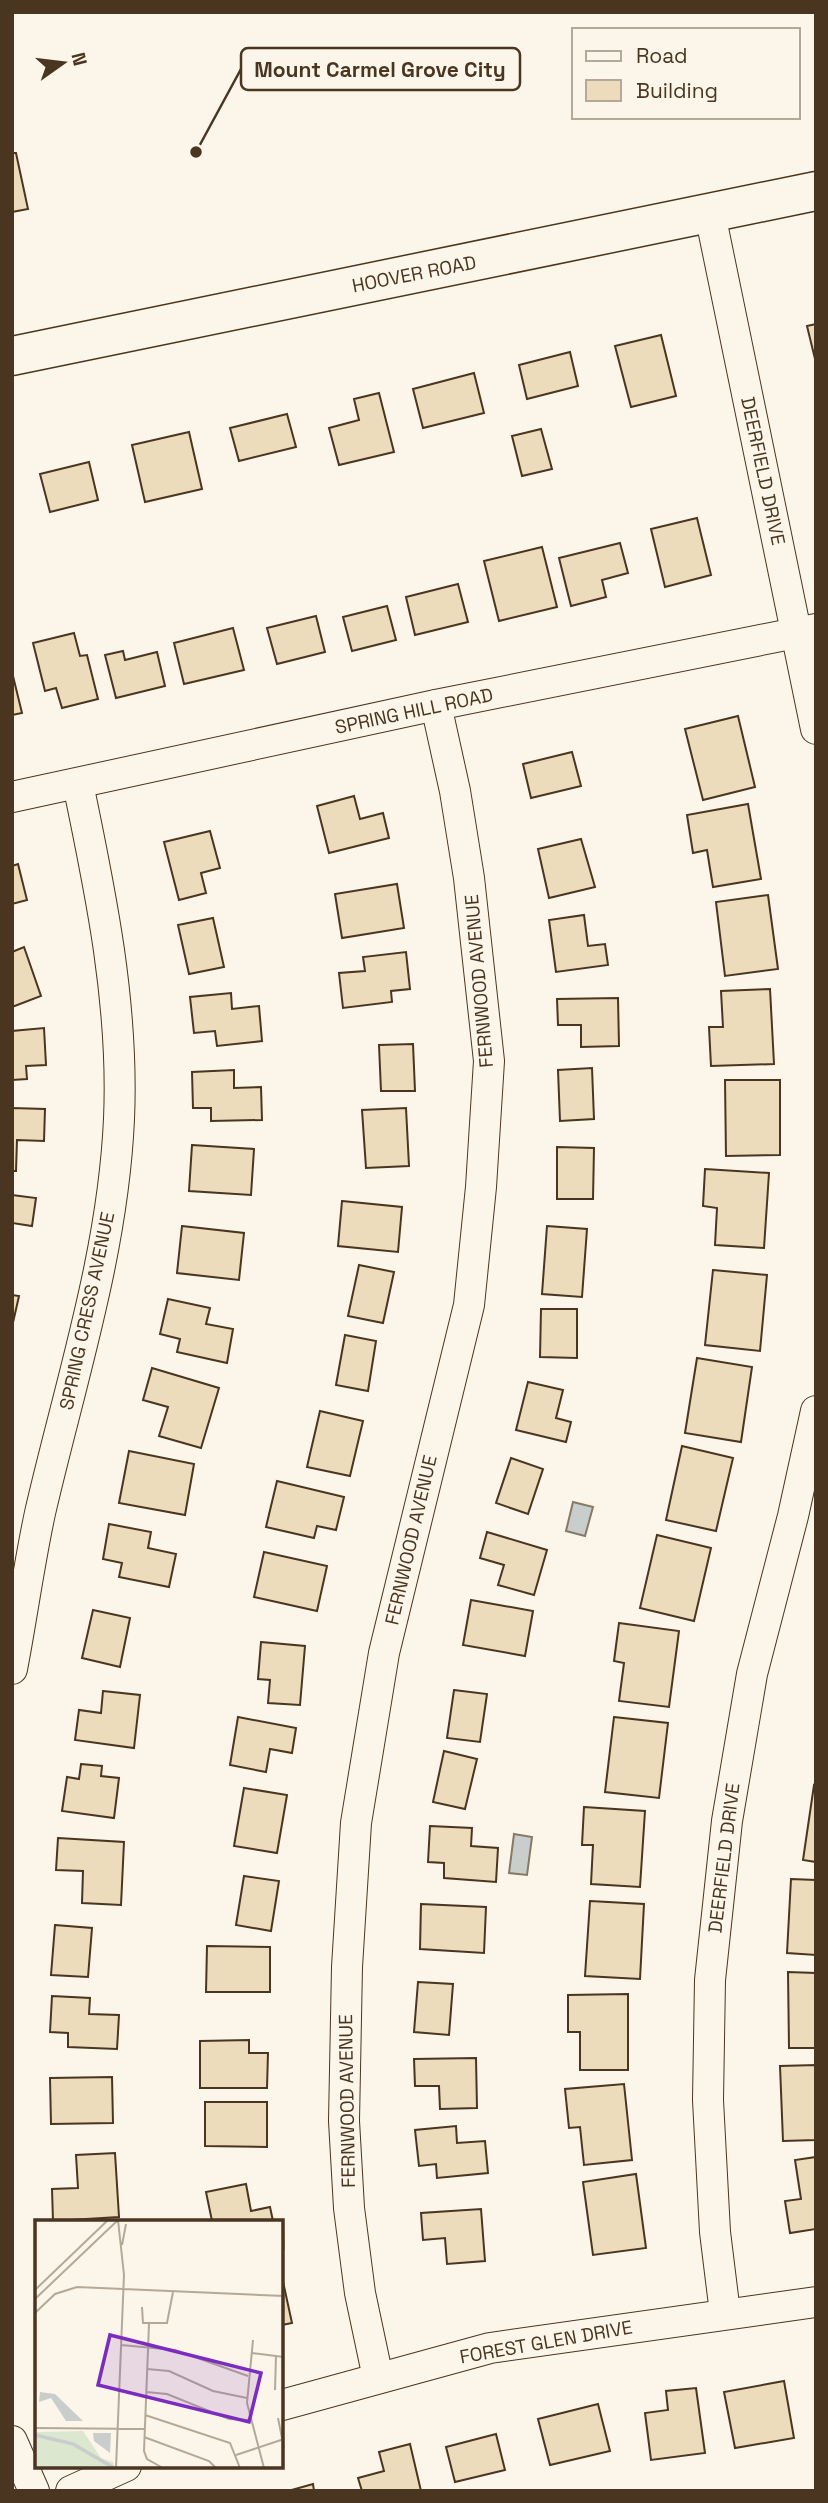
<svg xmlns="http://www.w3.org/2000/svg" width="828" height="2503" font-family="'Space Grotesk',sans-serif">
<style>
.water{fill:#c9cecd;stroke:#887966;stroke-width:2}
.building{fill:#ecdcbc;stroke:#4a3520;stroke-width:2}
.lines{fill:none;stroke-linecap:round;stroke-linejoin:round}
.minor-casing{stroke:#4a3520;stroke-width:32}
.major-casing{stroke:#4a3520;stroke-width:41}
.minor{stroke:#fbf6e9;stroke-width:30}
.major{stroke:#fbf6e9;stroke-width:38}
.labels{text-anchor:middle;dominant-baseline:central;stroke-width:5;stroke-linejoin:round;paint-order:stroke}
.street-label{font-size:19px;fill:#4a3520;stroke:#fbf6e9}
.inset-river{fill:none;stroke:#c9cecd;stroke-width:3.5}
.inset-road{fill:none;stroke:#b4a999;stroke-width:2}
.view{fill:#7b2cbf;fill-opacity:0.15;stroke:#7b2cbf;stroke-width:3.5}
.inset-edge{fill:none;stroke:#4a3520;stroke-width:3.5}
.leader{fill:none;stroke:#4a3520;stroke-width:2.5}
.callout-dot{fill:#4a3520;stroke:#fbf6e9;stroke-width:2.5}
.callout{fill:#fbf6e9;stroke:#4a3520;stroke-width:2.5}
.callout-label{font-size:21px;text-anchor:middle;font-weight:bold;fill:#4a3520}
</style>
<rect width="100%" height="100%" fill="#fbf6e9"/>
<g class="water">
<polygon points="573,1502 593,1507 585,1536 566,1531"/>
<polygon points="514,1834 532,1837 527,1875 509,1873"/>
</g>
<g class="building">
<polygon points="12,153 16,153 28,209 12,212"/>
<polygon points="816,324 816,363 807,326"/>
<polygon points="661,335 676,396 631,407 615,346"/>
<polygon points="570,352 578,386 527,399 519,365"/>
<polygon points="474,373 484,413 423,428 413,389"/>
<polygon points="379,393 394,452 339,465 329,428 359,420 354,399"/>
<polygon points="287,414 296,447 239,461 230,428"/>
<polygon points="541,429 552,469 522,476 512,436"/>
<polygon points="189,432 202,489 145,502 132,445"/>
<polygon points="89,462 98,500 50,512 40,474"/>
<polygon points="697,518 711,575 665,587 651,529"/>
<polygon points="620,543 628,573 602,580 606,597 571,606 559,558"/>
<polygon points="542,547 557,607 499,621 484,561"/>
<polygon points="458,584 468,622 415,635 406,597"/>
<polygon points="387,606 396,640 352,651 343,617"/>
<polygon points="316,616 325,652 277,664 267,628"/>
<polygon points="233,628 244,670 184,684 174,643"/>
<polygon points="74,633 80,656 87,655 98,699 62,708 56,688 45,691 33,643"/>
<polygon points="123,651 125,660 157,652 165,686 116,698 105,655"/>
<polygon points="12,672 22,713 12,715"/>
<polygon points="738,716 755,787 703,800 685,729"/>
<polygon points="572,752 581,786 531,798 523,764"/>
<polygon points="354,796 360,819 383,813 389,838 329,853 317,806"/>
<polygon points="748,804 761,879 713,887 707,850 693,853 687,815"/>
<polygon points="210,831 220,868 201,873 206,893 179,900 164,842"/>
<polygon points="581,839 595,887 549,898 538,849"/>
<polygon points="18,864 27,900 12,904 12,866"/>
<polygon points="397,884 404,928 342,938 335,894"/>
<polygon points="768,895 778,969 725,976 716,902"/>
<polygon points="584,915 588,946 605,944 608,965 556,972 549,920"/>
<polygon points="213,918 224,967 189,974 178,925"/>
<polygon points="24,947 41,996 12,1007 12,952"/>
<polygon points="406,952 410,989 391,991 392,1002 343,1008 339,973 365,971 363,957"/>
<polygon points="770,989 774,1064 711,1066 709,1027 723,1027 721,991"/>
<polygon points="231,993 232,1009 259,1006 262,1041 217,1046 215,1031 194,1033 190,997"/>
<polygon points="618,998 619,1046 581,1047 581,1025 558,1025 557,999"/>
<polygon points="44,1028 46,1065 26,1066 27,1079 12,1080 12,1031"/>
<polygon points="413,1044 415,1091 381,1091 379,1045"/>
<polygon points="592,1068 594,1119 560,1121 558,1070"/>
<polygon points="234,1070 234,1088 261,1087 262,1120 211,1121 211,1108 193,1108 192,1072"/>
<polygon points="725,1080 780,1080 780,1155 726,1156"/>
<polygon points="12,1108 45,1109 44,1141 17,1140 16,1171 12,1171"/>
<polygon points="406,1108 409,1166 366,1168 362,1110"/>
<polygon points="192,1145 254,1149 251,1195 189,1191"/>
<polygon points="557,1147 594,1148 593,1199 557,1199"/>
<polygon points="705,1169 769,1173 764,1248 715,1245 717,1208 703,1206"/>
<polygon points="12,1195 36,1198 32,1226 12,1223"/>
<polygon points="342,1201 402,1207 398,1252 338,1246"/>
<polygon points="182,1226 244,1233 239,1280 177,1273"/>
<polygon points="547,1226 587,1229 582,1297 542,1294"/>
<polygon points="359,1265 394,1272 383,1323 348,1316"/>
<polygon points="713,1270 767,1275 760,1351 705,1345"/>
<polygon points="12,1295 19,1296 12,1327"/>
<polygon points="168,1299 210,1308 206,1324 233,1329 227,1363 177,1352 180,1339 160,1334"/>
<polygon points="541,1309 577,1309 577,1358 540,1357"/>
<polygon points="345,1335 376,1341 368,1391 336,1385"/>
<polygon points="697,1358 752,1367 741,1442 685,1433"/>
<polygon points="152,1368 219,1388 201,1448 159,1436 168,1407 143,1400"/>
<polygon points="528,1382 563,1390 556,1418 571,1422 566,1442 516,1430"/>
<polygon points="320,1411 363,1421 350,1476 307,1467"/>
<polygon points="682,1446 733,1458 716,1531 666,1520"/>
<polygon points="129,1451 194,1464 185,1515 119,1503"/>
<polygon points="511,1458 543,1469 528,1514 496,1503"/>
<polygon points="277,1481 344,1497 336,1530 317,1526 314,1538 266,1527"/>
<polygon points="109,1524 151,1532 148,1548 176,1554 169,1587 119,1577 122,1563 103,1559"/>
<polygon points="487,1532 547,1550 534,1595 498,1585 504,1565 480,1558"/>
<polygon points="657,1535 711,1548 694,1621 640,1608"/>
<polygon points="264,1552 327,1566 317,1611 254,1597"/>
<polygon points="471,1600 533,1611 525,1656 463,1645"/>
<polygon points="93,1610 130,1618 120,1667 82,1658"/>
<polygon points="619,1623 679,1631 669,1707 619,1701 624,1663 614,1661"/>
<polygon points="261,1642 305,1646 300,1705 268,1703 270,1680 258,1679"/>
<polygon points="454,1690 487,1694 480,1742 447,1738"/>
<polygon points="103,1691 140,1695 134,1748 75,1740 79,1710 101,1713"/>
<polygon points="238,1717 296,1728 292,1753 270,1749 266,1772 230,1765"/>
<polygon points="614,1717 668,1723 659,1798 605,1792"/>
<polygon points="444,1751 477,1759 465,1809 433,1802"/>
<polygon points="81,1764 102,1766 101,1776 119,1778 114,1818 62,1811 67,1777 79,1779"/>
<polygon points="814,1785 816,1786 816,1862 803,1860"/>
<polygon points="244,1788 287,1795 277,1853 234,1846"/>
<polygon points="584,1807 645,1811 640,1887 591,1884 593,1845 582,1845"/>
<polygon points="430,1826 472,1828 471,1846 498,1848 496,1882 444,1878 444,1863 428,1862"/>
<polygon points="58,1838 124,1842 121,1905 82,1903 83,1871 56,1870"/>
<polygon points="244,1876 279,1881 271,1931 236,1925"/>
<polygon points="791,1879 816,1880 816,1955 787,1953"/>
<polygon points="590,1901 644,1904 640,1979 585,1976"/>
<polygon points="421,1904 486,1907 484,1953 420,1949"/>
<polygon points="55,1925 92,1928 88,1977 51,1975"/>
<polygon points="207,1946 270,1947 270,1992 206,1992"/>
<polygon points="788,1972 816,1973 816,2048 789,2048"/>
<polygon points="418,1982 453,1984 449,2035 414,2032"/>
<polygon points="628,1994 628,2070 580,2070 580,2032 568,2032 568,1995"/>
<polygon points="52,1996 90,1998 89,2014 119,2015 117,2049 68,2047 68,2033 50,2032"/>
<polygon points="249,2040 249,2053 268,2053 267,2088 200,2088 200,2041"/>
<polygon points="476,2058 477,2108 440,2109 439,2086 415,2086 414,2059"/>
<polygon points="816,2065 816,2140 783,2141 780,2066"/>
<polygon points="112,2077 113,2123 51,2124 50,2078"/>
<polygon points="624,2084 632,2160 584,2165 580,2127 569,2128 565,2089"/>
<polygon points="205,2102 267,2102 267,2147 205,2146"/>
<polygon points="456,2126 457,2143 485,2141 488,2173 437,2178 436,2164 419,2166 415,2130"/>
<polygon points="115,2153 119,2217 53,2221 52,2189 78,2188 76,2155"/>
<polygon points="816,2157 816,2229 790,2233 785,2201 801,2199 795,2160"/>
<polygon points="636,2174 646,2248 593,2255 583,2182"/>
<polygon points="246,2184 251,2211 270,2207 273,2221 212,2221 206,2192"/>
<polygon points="481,2209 485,2261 447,2264 445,2238 423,2240 421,2213"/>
<polygon points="282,2277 292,2323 282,2325"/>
<polygon points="784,2381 794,2438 735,2448 724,2392"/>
<polygon points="696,2388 705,2453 651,2460 645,2413 668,2410 666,2391"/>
<polygon points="598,2404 610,2451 550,2465 538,2419"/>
<polygon points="496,2434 505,2470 455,2482 446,2447"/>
<polygon points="410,2444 421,2491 362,2491 358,2478 384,2471 379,2452"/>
<polygon points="313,2484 314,2491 288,2491"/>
</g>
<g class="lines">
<g class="minor-casing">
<g id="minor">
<polyline points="710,214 816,729"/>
<polyline points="12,797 436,705 816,629"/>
<path d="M12,1669C22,1617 29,1564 40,1513C70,1383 113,1254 119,1119C124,1006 101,894 78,784"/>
<polyline points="725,2313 715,2232 708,2100 710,1980 727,1821 752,1674 793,1516 816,1411"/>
<polyline points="378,2378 360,2293 349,2208 344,2121 347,1967 356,1823 384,1653 469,1305 481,1187 489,1061 469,878 455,791 436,705"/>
<polyline points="282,2405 490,2348 816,2302"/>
<polyline points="12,2441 34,2491"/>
<polyline points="71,2491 126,2466"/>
</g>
</g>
<g class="major-casing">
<polyline id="major" points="12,356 816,191"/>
</g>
<use href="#minor" class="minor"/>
<use href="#major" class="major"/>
</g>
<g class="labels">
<g class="street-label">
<text transform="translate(414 274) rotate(-11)">HOOVER ROAD</text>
<text transform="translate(763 471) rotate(78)">DEERFIELD DRIVE</text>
<text transform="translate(414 711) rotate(-12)">SPRING HILL ROAD</text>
<text transform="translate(479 981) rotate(-95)">FERNWOOD AVENUE</text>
<text transform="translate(87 1311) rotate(-78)">SPRING CRESS AVENUE</text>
<text transform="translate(411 1540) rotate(-77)">FERNWOOD AVENUE</text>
<text transform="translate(724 1858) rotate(-83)">DEERFIELD DRIVE</text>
<text transform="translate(347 2101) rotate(-91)">FERNWOOD AVENUE</text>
<text transform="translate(546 2342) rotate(-10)">FOREST GLEN DRIVE</text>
</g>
</g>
<g transform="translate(35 2220)">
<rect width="248" height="248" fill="#fbf6e9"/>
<path d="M48,211L66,238L78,242L80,248H0V212Z" fill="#dce7d0"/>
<path d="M5,172L20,174L48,201H31L16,178L4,182ZM58,213H76L75,233L59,221Z" fill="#c9cecd"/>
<path class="inset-river" d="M0,215L38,224L79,248"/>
<path class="inset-road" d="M248,0L249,30M87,25L91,4M0,70L73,0M0,79L83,0M107,87L108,103H132L138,72M0,93L20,74L42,67L249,76M114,104L109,231L112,239L128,248M218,120L212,183L229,248M86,125L140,130L213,156M216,133L249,137M112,149L134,151L178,171L212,178M240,170L241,136M111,172L132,174L194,199L214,200M110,195L195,223L205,248M243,198L249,228M0,208L110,209M109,217L174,241L181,248M201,235L249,219M81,248L89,55L83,0"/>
<path class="view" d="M75,115L226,153L214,202L63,165Z"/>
<rect width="248" height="248" class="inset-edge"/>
</g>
<path class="leader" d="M196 152L241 69"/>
<circle class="callout-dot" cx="196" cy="152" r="7"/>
<rect class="callout" x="241" y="48" width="279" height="42" rx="7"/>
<g class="callout-label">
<text x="380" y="77">Mount Carmel Grove City</text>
</g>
<rect width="828" height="2503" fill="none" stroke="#4a3520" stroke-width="28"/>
<rect x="572" y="28" width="228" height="91" fill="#fbf6e9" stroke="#b4a999" stroke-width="2"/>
<rect x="586" y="51" width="35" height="10" fill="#fbf6e9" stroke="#b4a999" stroke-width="2"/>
<text x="636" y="63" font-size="21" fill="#4a3520">Road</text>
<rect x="586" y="80" width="35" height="21" fill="#ecdcbc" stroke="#b4a999" stroke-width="2"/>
<text x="636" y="98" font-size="21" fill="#4a3520">Building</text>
<g transform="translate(63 63) rotate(76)" stroke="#fbf6e9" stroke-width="5" paint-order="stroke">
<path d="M0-5L12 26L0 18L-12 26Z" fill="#4a3520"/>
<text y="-10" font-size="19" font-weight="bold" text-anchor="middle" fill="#4a3520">N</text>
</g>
</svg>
